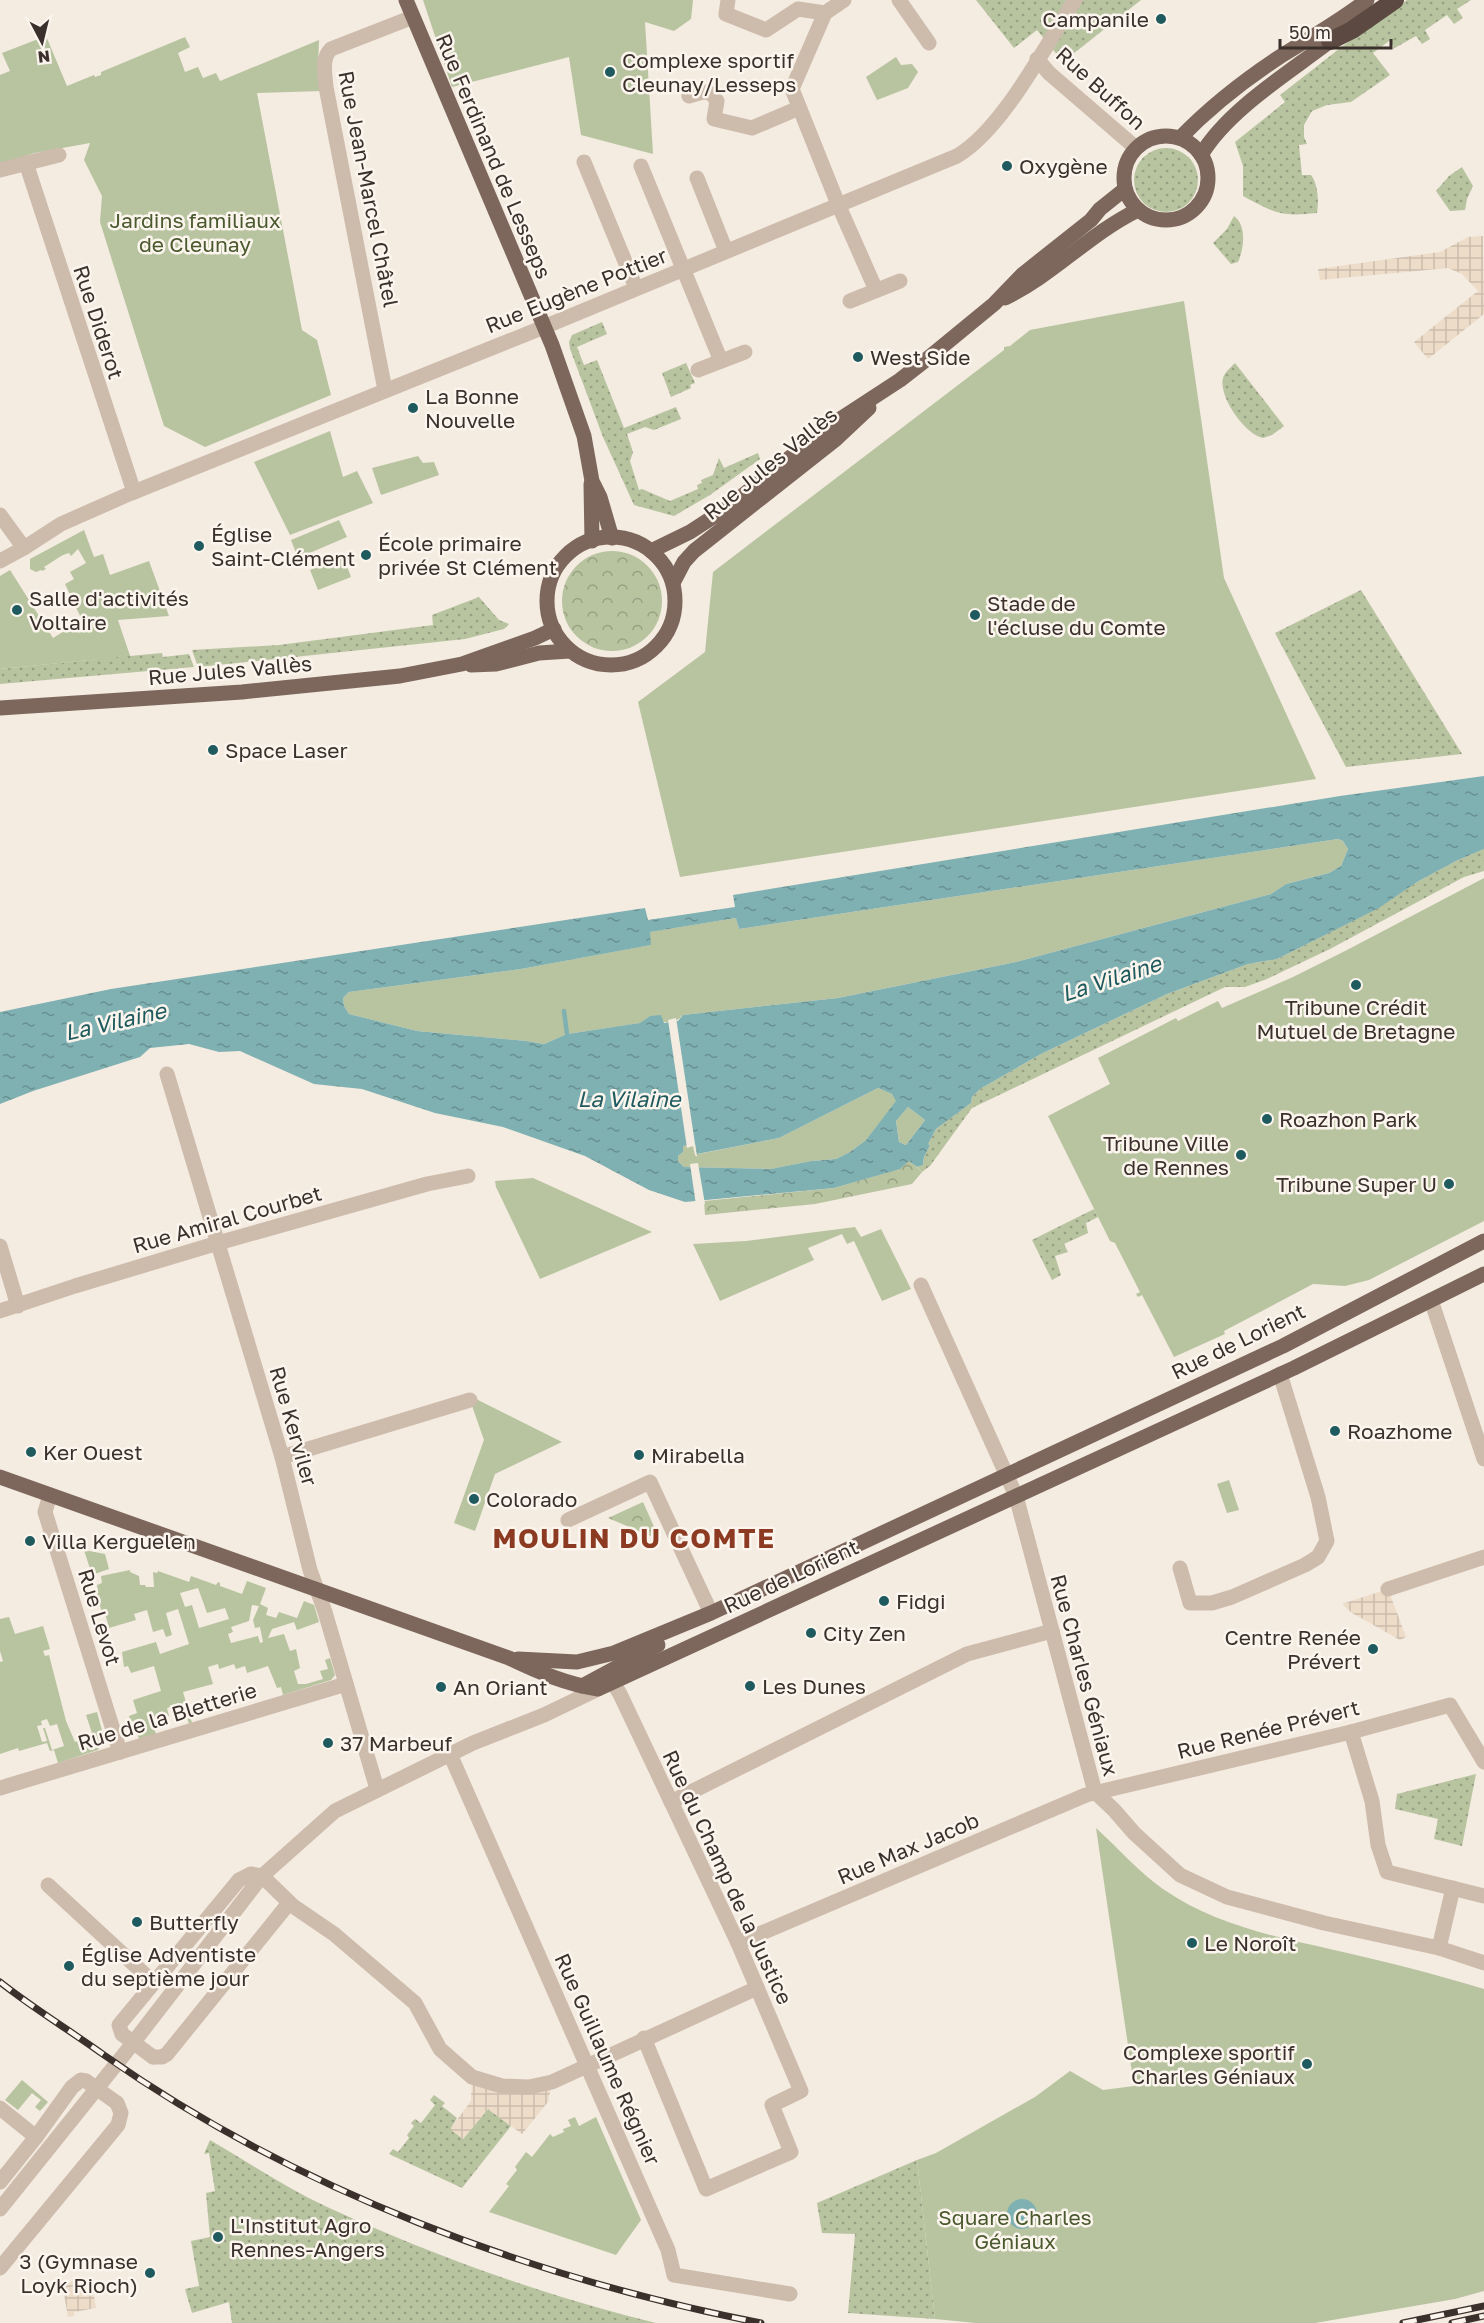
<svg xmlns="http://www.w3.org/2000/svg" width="1484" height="2323" font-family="'Golos Text',sans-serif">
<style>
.grass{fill:url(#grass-dots)}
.forest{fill:url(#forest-crowns)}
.green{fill:#b8c4a0;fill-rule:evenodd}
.plaza{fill:url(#plaza-grid)}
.water{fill:url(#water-ripples);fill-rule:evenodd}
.pier{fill:#f4ebe1}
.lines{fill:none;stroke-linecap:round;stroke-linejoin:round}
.stream{stroke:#7fb0b2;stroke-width:4.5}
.minor{stroke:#cdbbac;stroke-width:15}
.major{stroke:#7d675c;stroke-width:15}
.highway{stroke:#5c4a42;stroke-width:18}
.rail-casing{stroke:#3b302b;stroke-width:7}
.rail{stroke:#fbf5ee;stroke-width:4.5;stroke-dasharray:14;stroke-linecap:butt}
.minor-bridge{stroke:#cdbbac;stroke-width:15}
.poi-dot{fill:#1f5a5e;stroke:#fbf5ee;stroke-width:2}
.labels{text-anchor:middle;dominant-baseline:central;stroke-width:5;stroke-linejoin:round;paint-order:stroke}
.poi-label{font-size:21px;fill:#3b302b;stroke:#fbf5ee;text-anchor:start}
.street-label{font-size:21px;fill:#3b302b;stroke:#fbf5ee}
.park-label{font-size:21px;fill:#4a5a2e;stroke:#fbf5ee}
.water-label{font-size:22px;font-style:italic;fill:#1f5a5e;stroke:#fbf5ee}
.district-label{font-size:27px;font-weight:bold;letter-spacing:1.5px;fill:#8c3b22;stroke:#fbf5ee}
</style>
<defs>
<pattern id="grass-dots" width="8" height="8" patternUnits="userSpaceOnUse" patternTransform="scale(1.5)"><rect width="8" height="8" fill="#b8c4a0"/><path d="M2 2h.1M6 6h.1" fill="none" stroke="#97a083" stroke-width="1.8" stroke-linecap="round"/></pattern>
<pattern id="forest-crowns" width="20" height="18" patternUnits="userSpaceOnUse" patternTransform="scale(1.5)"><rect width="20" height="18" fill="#b8c4a0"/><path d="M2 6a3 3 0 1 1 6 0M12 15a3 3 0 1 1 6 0" fill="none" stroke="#97a083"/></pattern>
<pattern id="plaza-grid" width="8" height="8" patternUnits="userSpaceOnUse" patternTransform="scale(1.5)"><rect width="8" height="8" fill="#ecdcc8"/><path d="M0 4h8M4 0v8" fill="none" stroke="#cbbdac"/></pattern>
<pattern id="water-ripples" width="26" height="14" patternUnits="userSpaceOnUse" patternTransform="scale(1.5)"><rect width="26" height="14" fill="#7fb0b2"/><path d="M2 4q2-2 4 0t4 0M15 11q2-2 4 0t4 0" fill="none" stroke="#699091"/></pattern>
</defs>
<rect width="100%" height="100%" fill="#f4ebe1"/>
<g class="grass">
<polygon points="976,0 1141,0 1063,62 1037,30 1014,48"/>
<path d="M1407,0H1471L1457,9L1463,18L1454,24L1447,15L1425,30L1430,39L1422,44L1416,36L1393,49V45L1389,41L1373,53L1390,75L1351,102L1327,105L1312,111L1304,125V137L1307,144L1299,145L1302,175H1311C1318,184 1319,202 1317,213C1280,217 1275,213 1243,196V166L1235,142L1285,102L1280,95L1375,21Z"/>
<circle cx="1166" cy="180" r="32"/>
<polygon points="1462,167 1473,186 1467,199 1465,210 1450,211 1436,191 1449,176"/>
<path d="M1234,216C1247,225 1244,249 1238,262L1231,264L1213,243L1227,229Z"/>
<polygon points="602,322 607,334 577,347 584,365 597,360 624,428 676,407 681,419 654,430 645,427 627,434 633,452 630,461 639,490 642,489 670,501 698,489 697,485 702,483 701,480 713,475 719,458 724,468 758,453 760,459 710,495 674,516 634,505 603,437 570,349 569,342 572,335"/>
<polygon points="686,363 695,383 690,385 691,388 671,397 662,373"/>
<path d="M1235,363L1284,426L1272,435L1263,438C1245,435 1218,396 1223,378C1225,372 1231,367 1235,363Z"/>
<polygon points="1361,590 1462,754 1346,767 1275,633"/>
<polygon points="479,597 499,620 509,624 504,629 465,639 198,667 192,650 279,645 433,625 432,615"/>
<polygon points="111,604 130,656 162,653 163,657 189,654 194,667 0,684 0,669 98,659"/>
<polygon points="1484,849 1484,871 1464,877 1330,949 1267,979 1245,987 1225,987 972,1108 930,1166 922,1172 917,1167 923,1165 924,1157 930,1145 928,1144 936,1129 971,1103 972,1097 980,1089 1041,1054 1167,994 1248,964 1277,959 1378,908 1417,882 1456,861"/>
<polygon points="1094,1209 1098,1217 1086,1223 1088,1233 1064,1244 1068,1252 1055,1256 1061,1275 1052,1280 1032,1240"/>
<polygon points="1476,1774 1462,1846 1434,1839 1438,1819 1395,1809 1397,1794"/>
<polygon points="434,2095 445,2103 442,2106 457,2118 451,2128 463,2139 488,2109 511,2126 462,2188 389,2154 393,2149 398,2152 409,2138 407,2135 414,2126 411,2123 415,2119 421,2123 435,2105 430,2100"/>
<path d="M210,2140C248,2162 285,2187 325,2206C431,2255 542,2295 656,2323H232L229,2302L192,2313L185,2289L199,2286L191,2241L210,2237L206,2193L215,2191L209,2153L204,2154Z"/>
<polygon points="917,2160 935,2319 848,2313 855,2234 822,2233 817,2203"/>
</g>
<g class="forest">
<circle cx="612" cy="601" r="50"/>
<polygon points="909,1160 922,1172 912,1184 815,1204 705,1215 704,1201 834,1188 899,1169"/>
<polygon points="643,1502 660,1540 608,1518"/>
</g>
<g class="green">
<polygon points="423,0 693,0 691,19 674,31 645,22 653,154 581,135 569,57 452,87"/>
<polygon points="46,36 67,86 94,75 95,77 101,75 101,72 185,37 190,47 178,53 185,72 198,67 203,78 216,73 220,81 319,40 318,66 322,91 257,93 302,330 317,340 331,395 205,447 164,426 100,222 102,196 84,160 90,143 35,153 0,164 0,75 10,71 2,53"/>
<polygon points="896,57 901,65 912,64 918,72 908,88 877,100 866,77"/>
<polygon points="1184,301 1224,578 1316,779 680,877 638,702 705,652 713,572 1004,350 1004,347 1010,346 1030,330"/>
<polygon points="330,431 343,477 357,471 373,503 290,535 254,462"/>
<polygon points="418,456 423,463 434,462 439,475 381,495 372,468"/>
<polygon points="339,520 347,537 298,558 291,540"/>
<path d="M84,530L94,557L103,554L110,575L149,561L169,616L118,620L130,656L0,669V576L10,570L53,638L82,620L65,584L74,579L70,572L86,563L78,549L71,556L69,553C60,555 53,562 44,567L46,569L42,571L41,570L36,572L30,569V559Z"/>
<polygon points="343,556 351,577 318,590 310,570"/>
<path d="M1338,839L1343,841L1348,849L1341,866L1329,873L1286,884L1271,894L1016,962L838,998L683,1015C672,1027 662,1022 650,1016L641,1023L567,1034L544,1044L526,1041L417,1031L349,1014L344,1006L343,998L349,992L521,969L650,945L649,932L736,918L739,929Z"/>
<polygon points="1484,878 1484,1221 1369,1280 1345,1286 1313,1284 1224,1331 1225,1334 1174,1357 1142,1295 1138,1297 1136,1294 1140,1292 1115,1243 1110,1241 1048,1116 1110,1084 1098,1058 1176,1018 1178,1021 1218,1001 1222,1008 1293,977 1347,950"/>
<polygon points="878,1088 892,1094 897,1101 866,1140 850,1152 836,1159 811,1161 772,1169 684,1167 678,1161 678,1156 683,1152 682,1146 696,1143 698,1154 779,1138"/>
<polygon points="908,1107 925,1120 906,1145 899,1142 896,1121"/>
<polygon points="533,1178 652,1232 540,1279 496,1187 495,1181"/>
<polygon points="855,1227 861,1237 881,1229 911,1289 882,1301 854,1241 847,1244 842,1234 808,1248 814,1260 720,1301 693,1244 746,1241"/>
<polygon points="474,1398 562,1442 495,1474 475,1531 454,1523 484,1440 470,1400"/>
<polygon points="1229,1480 1239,1510 1227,1513 1217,1484"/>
<polygon points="84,1550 105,1554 109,1569 92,1575"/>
<path d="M130,1570V1572L139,1576L140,1585H145L146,1587H154L153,1572L157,1573L158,1571L189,1582L191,1576L216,1585L218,1582L220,1583V1586L242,1594L247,1581L266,1588L260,1604L268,1608L266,1615L276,1618L279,1612L297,1618L304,1601L314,1605L319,1622L297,1630L294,1622L272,1629L268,1638L284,1634L290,1651L296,1649L300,1668L294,1671L298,1684H306L323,1679L320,1671L328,1669L325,1660L330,1658L335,1675L331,1680L283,1695L281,1687L277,1688L268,1666L247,1673L245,1666L236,1669L234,1664L219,1669L218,1664L208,1667L213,1684L183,1692L192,1723L189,1724L183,1704L167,1708L169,1716L152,1721L156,1734L139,1739L133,1721H130L129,1716L137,1713L133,1700L161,1691L154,1666L131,1673L128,1666L124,1667L122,1652L156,1642L160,1654L189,1644L178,1609L166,1613L172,1635L166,1637L163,1629L153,1632L147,1610L134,1614L136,1620L109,1628L105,1613H102L98,1598L93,1599L90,1592L98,1590L97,1585L102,1583L101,1576ZM198,1588L207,1613L225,1608L229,1619L199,1628L192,1605L185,1607L180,1593ZM252,1605L259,1606L253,1620L255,1628L260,1627L263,1642L260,1643L258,1636L231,1643L228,1634L233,1632L231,1627L249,1621Z"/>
<path d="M9,1617L15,1634L43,1626L50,1649L43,1651L45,1656L49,1655L66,1721L75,1742L93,1736L86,1715L97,1712L104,1738L98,1750L58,1763L54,1750L50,1751L47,1743L19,1751L18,1748L0,1754V1662L3,1661L0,1651V1619ZM47,1719L50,1726L57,1724L64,1746L52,1750L45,1728H43L47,1741L42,1742L37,1726L42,1725L41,1721Z"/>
<path d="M1096,1828C1117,1847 1140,1873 1163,1889C1213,1924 1276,1937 1334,1950C1384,1961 1435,1974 1484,1989V2291L1455,2299L1315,2323H976L935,2319L917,2160L936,2153L1035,2097L1070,2071L1103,2090L1134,2086Z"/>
<polygon points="22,2080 48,2102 40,2111 35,2107 41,2100 32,2093 18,2110 5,2100"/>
<polygon points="575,2117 579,2126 596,2117 641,2220 616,2255 489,2212 509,2186 506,2184 517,2170 515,2167 526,2152 532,2157 550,2134 553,2137 564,2132 563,2129 571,2126 568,2120"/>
</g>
<g class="plaza">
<polygon points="1483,236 1484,314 1428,359 1414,342 1478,291 1462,274 1448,268 1320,280 1318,269 1440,252 1468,237"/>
<polygon points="1388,1589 1406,1637 1400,1640 1352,1613 1342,1604"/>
<polygon points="472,2077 552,2082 548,2102 522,2134 488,2109 463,2139 452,2131 451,2128 471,2101"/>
<polygon points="91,2278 96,2308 74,2312 74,2316 68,2317 62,2283"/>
</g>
<g class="water">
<path d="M1484,776V849L1456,861L1417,882L1379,908L1277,959L1248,964L1167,994L1041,1054L980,1089L972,1097L971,1103L936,1129L928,1144L930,1145L924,1157L923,1165L917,1167L909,1161L900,1169L834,1188L685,1202L649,1190L585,1156L503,1127L435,1113L362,1089L314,1084L240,1051L219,1052L189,1044L150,1048L140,1057L33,1091L0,1104V1012L111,989L645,908L648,920L735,907L733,895L1340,796ZM1338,839L1343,841L1348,849L1341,866L1329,873L1286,884L1271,894L1016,962L838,998L683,1015L678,1021L664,1023L661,1015L650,1016L640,1023L567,1034L544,1044L526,1041L417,1031L349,1014L344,1006L343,998L349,992L521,969L651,945L650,932L736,918L739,929ZM878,1088L892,1094L896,1101L866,1140L850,1152L836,1159L811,1161L771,1169L684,1167L678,1161V1156L683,1152V1146L695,1143L697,1154L779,1138ZM908,1107L925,1120L906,1145L899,1142L896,1121Z"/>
<circle cx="1022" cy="2214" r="15"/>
</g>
<g class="pier">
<polygon points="676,1018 677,1024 697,1157 695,1155 693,1146 687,1148 668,1020"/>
<polygon points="698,1163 705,1204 696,1205 690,1164"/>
</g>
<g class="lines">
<polyline class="stream" points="564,1011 567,1034"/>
<g class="minor">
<polyline points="728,0 726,14 766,30 798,9 825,13"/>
<polyline points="844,0 825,13 792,89 838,204 876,290"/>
<polyline points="899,0 929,43"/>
<polyline points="1037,59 1049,73 1136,148"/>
<polyline points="689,96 703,92 711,93 717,101 714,119 752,128 799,108"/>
<polyline points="584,162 636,288"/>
<polyline points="26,163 134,492"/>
<polyline points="641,166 721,361"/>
<polyline points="0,170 59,155"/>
<polyline points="697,178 726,251"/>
<polyline points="850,301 900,281"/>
<polyline points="698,370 745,352"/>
<path d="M385,390L326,87C325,74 321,59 331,49L413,17"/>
<polyline points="0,515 24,548"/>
<path d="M0,561L24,548L61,524L129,494L544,327L957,156C1003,129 1045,46 1075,0"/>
<polyline points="167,1074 282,1457 310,1570 325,1612 377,1789"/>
<polyline points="0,1246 18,1306"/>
<polyline points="921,1285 1016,1496 1095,1792 1114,1810 1134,1833 1180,1875 1227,1897 1324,1923 1439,1948 1484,1963"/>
<polyline points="1431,1300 1484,1459"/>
<polyline points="0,1311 75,1286 218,1243 427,1184 468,1176"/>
<polyline points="282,1457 470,1400"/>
<polyline points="50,1495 45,1512 120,1752"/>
<polyline points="568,1520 650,1482 711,1613"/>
<polyline points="1180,1568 1190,1603 1212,1603 1232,1597 1305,1565 1318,1557 1327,1541 1318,1497 1280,1374"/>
<polyline points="1388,1589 1484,1557"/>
<polyline points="607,1673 620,1694 738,1943 801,2091 772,2105 791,2152 706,2189 644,2038"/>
<polyline points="1351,1732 1372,1801 1378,1845 1387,1872 1484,1896"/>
<polyline points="450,1754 668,2250 674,2275 790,2294"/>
<polyline points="0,1788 346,1684"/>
<polyline points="671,1802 967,1654 1052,1631"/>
<polyline points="262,1876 293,1906 334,1934 415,2003 440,2049 472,2077 502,2086 529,2087 552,2082 757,1988"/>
<polyline points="48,1885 153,1982"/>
<polyline points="738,1943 1086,1795 1351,1732 1450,1705 1484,1762"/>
<polyline points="1439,1948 1453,1888"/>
<polyline points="122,2034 119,2025 239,1880 251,1874 262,1876"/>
<polyline points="153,2057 162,2057 167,2054 289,1903"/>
<polyline points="0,2108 36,2137"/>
<polyline points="0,2182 36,2137 72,2087 81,2080 86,2081"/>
<polyline points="0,2209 126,2052 262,1876 335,1811 473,1743 544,1715 598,1689"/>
<polyline points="0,2268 118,2125 121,2113 117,2103"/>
</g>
<g class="major">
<polyline points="406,0 552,345 584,436 592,481 600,497 612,538"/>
<circle cx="1166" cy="178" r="42"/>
<path d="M1180,138C1209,108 1246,79 1281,56C1310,38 1340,21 1367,0"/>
<path d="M1201,155C1230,107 1294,70 1338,35"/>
<path d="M1005,298C1053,275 1089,234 1138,210"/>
<polyline points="591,484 592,541"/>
<circle cx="611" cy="601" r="64"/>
<polyline points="651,551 690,532 727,508 828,427 900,380 927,359 994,304 1023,274 1091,220 1100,209 1125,189"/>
<polyline points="673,583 684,562 694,551 836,439 869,408"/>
<polyline points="471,665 496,664 539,653 570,651"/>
<polyline points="0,708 242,692 400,676 462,664 535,638 554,629"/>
<path d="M0,1477L509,1658C538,1672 566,1684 598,1689L1294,1368L1484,1274"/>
<polyline points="518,1659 577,1662 614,1653 711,1613 1283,1346 1484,1241"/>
<polyline points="582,1686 658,1645"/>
</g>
<polyline class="highway" points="1330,41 1352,30 1395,0"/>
<g class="rail-casing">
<g id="rail">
<path d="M0,1982C33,2008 69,2030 104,2055C296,2190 531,2278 761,2323"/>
<polyline points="1403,2323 1484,2306"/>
<polyline points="1452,2323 1484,2316"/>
</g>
</g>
<use href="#rail" class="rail"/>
<g class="minor-bridge">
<polyline points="122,2034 153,2057"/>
<polyline points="86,2081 117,2103"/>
</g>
</g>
<g class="poi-dot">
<circle cx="1161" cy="19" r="6"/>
<circle cx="610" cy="72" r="6"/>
<circle cx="1007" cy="166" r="6"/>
<circle cx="858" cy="357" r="6"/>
<circle cx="413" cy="408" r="6"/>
<circle cx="199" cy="546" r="6"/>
<circle cx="366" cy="555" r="6"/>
<circle cx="17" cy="610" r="6"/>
<circle cx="975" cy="615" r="6"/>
<circle cx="213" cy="750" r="6"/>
<circle cx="1356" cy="985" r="6"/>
<circle cx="1267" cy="1119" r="6"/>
<circle cx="1241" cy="1155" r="6"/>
<circle cx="1449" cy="1184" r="6"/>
<circle cx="1335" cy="1431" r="6"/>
<circle cx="31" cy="1452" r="6"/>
<circle cx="639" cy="1455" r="6"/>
<circle cx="474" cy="1499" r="6"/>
<circle cx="30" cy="1541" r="6"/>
<circle cx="884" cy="1601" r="6"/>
<circle cx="811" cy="1633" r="6"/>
<circle cx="1373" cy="1649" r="6"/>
<circle cx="750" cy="1686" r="6"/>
<circle cx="441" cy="1687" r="6"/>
<circle cx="328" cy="1743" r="6"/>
<circle cx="137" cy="1922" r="6"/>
<circle cx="1192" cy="1943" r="6"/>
<circle cx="69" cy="1966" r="6"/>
<circle cx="1307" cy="2064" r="6"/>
<circle cx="218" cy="2237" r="6"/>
<circle cx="150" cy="2273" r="6"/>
</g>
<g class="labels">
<g class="poi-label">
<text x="1149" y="19" text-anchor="end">Campanile</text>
<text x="622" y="60">Complexe sportif<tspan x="622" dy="24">Cleunay/Lesseps</tspan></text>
<text x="1019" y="166">Oxygène</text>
<text x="870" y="357">West Side</text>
<text x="425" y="396">La Bonne<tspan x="425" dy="24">Nouvelle</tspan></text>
<text x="211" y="534">Église<tspan x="211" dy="24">Saint-Clément</tspan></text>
<text x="378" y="543">École primaire<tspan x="378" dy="24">privée St Clément</tspan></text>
<text x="29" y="598">Salle d'activités<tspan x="29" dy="24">Voltaire</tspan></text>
<text x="987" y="603">Stade de<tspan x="987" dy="24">l'écluse du Comte</tspan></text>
<text x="225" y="750">Space Laser</text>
<text x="1356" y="1007" text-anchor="middle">Tribune Crédit<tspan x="1356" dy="24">Mutuel de Bretagne</tspan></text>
<text x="1279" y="1119">Roazhon Park</text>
<text x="1229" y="1143" text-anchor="end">Tribune Ville<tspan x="1229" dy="24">de Rennes</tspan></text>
<text x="1437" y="1184" text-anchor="end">Tribune Super U</text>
<text x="1347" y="1431">Roazhome</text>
<text x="43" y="1452">Ker Ouest</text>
<text x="651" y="1455">Mirabella</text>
<text x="486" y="1499">Colorado</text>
<text x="42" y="1541">Villa Kerguelen</text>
<text x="896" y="1601">Fidgi</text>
<text x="823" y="1633">City Zen</text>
<text x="1361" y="1637" text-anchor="end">Centre Renée<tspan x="1361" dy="24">Prévert</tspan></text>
<text x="762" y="1686">Les Dunes</text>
<text x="453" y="1687">An Oriant</text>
<text x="340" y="1743">37 Marbeuf</text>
<text x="149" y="1922">Butterfly</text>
<text x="1204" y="1943">Le Noroît</text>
<text x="81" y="1954">Église Adventiste<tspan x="81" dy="24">du septième jour</tspan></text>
<text x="1295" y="2052" text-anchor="end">Complexe sportif<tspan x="1295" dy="24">Charles Géniaux</tspan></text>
<text x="230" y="2225">L'Institut Agro<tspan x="230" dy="24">Rennes-Angers</tspan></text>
<text x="138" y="2261" text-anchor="end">3 (Gymnase<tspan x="138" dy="24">Loyk Rioch)</tspan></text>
</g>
<g class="street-label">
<text transform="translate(1101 88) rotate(42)">Rue Buffon</text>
<text transform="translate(494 156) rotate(67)">Rue Ferdinand de Lesseps</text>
<text transform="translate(369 189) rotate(79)">Rue Jean-Marcel Châtel</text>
<text transform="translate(576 290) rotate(-22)">Rue Eugène Pottier</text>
<text transform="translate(99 322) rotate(72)">Rue Diderot</text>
<text transform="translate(770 463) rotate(-39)">Rue Jules Vallès</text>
<text transform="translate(230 670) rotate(-5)">Rue Jules Vallès</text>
<text transform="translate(227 1219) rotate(-16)">Rue Amiral Courbet</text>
<text transform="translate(1238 1341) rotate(-26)">Rue de Lorient</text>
<text transform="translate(294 1426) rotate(74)">Rue Kerviler</text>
<text transform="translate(791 1576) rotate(-25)">Rue de Lorient</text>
<text transform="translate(100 1617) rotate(73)">Rue Levot</text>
<text transform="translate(1085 1675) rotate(75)">Rue Charles Géniaux</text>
<text transform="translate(167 1716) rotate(-17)">Rue de la Bletterie</text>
<text transform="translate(1268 1729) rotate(-14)">Rue Renée Prévert</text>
<text transform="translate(908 1848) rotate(-23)">Rue Max Jacob</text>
<text transform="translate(728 1877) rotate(65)">Rue du Champ de la Justice</text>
<text transform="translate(608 2059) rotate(66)">Rue Guillaume Régnier</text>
</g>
<g class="park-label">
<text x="195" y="220">Jardins familiaux<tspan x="195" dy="24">de Cleunay</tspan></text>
<text x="1015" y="2217">Square Charles<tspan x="1015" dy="24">Géniaux</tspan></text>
</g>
<g class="water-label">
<text transform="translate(1111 978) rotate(-18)">La Vilaine</text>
<text transform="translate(115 1021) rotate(-13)">La Vilaine</text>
<text x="629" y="1098">La Vilaine</text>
</g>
<g class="district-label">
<text x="634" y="1538">MOULIN DU COMTE</text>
</g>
</g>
<g transform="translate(42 42) rotate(173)" stroke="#fbf5ee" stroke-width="4.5" paint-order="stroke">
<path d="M0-4.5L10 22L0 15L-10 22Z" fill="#3b302b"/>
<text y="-9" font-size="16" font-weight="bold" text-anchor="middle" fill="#3b302b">N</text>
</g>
<path d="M1280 39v9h111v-9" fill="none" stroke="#3b302b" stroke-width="3"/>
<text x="1289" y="39" font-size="18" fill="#3b302b" stroke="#fbf5ee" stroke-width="4.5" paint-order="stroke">50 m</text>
</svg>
